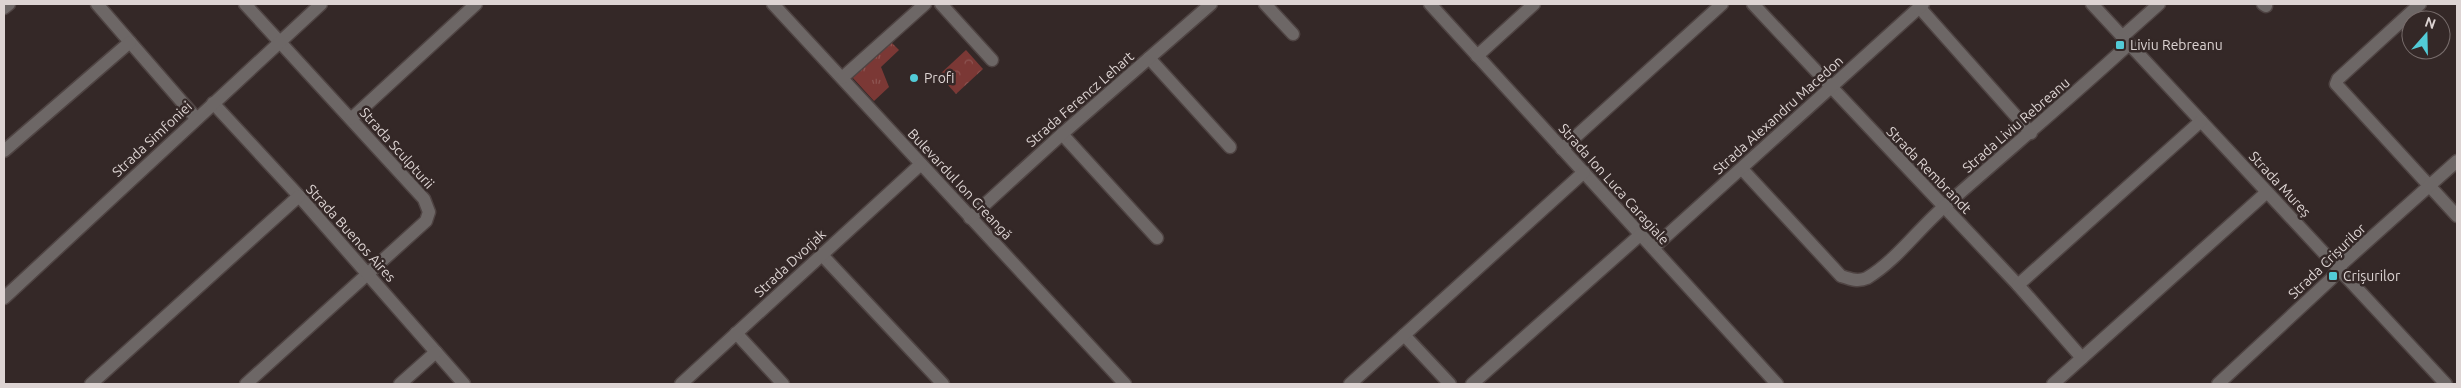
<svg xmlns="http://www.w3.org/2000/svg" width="2461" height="388" font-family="Ubuntu,sans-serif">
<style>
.grass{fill:url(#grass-tufts)}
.park{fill:url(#park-crowns)}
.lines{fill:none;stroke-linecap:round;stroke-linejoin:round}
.minor-casing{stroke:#4f4443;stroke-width:15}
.minor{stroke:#6d6766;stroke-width:12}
.poi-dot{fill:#52cbd7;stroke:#342827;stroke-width:2}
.labels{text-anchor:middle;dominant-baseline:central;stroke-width:5;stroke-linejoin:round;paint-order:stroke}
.poi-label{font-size:14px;fill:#ddd4d3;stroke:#342827;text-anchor:start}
.street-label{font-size:14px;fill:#ddd4d3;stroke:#342827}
</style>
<defs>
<pattern id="grass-tufts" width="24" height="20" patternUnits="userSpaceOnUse" patternTransform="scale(1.25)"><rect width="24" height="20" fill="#7b3835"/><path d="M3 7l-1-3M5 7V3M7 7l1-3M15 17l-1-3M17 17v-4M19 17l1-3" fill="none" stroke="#8d5451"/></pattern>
<pattern id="park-crowns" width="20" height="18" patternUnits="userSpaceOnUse" patternTransform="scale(1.25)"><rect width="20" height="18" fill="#7b3835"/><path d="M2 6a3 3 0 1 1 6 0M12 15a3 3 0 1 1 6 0" fill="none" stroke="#8d5451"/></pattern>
</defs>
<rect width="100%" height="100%" fill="#342827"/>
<polygon class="grass" points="891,42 899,50 881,67 889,87 874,101 852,77"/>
<polygon class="park" points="966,50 983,69 956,94 939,75"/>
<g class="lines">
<g class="minor-casing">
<g id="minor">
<polyline points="97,4 196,118"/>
<polyline points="245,4 424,199 429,212 426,221 246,384"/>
<polyline points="773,4 1125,384"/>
<polyline points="941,4 992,60"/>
<polyline points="1265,4 1293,34"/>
<polyline points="1430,4 1777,384"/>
<polyline points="1753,4 2018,285 2082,358"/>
<polyline points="2092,4 2446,384"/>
<polyline points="2263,4 2266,6"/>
<polyline points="2420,4 2338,79 2336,84 2457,216"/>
<polyline points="1919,7 2031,133"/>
<polyline points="4,8 9,4"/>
<polyline points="2122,37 2159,4"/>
<polyline points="1477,56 1534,4"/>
<polyline points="1149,58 1230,147"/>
<polyline points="842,78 925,4"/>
<polyline points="213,103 299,196 464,384"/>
<polyline points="351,119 476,4"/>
<polyline points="1062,134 1157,238"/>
<polyline points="1562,149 1722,4"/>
<polyline points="4,151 130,42"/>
<path d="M1742,169L1841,276C1850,279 1858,282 1867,278C1897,260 1919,228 1945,206C2006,152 2068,100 2128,45"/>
<polyline points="970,218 1062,134 1211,4"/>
<polyline points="1653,248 1923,4"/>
<polyline points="821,254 943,384"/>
<polyline points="2018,285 2201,121"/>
<polyline points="4,298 321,4"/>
<polyline points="736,333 783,384"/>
<polyline points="1404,335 1450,384"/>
<polyline points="91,384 299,196"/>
<polyline points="400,384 436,352"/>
<polyline points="681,384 921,164"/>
<polyline points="1350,384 1584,172"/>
<polyline points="1472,384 1640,235"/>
<polyline points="2053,384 2267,192"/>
<polyline points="2218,384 2331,279 2343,263 2457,161"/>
</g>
</g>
<use href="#minor" class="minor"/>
</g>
<g class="poi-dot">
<rect x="2115" y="40" width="10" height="10" rx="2.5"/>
<circle cx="914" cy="78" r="5"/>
<rect x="2328" y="271" width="10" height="10" rx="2.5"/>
</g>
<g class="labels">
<g class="poi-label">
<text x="2130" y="45">Liviu Rebreanu</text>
<text x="924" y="78">Profi</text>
<text x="2343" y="276">Crișurilor</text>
</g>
<g class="street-label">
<text transform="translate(1080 99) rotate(-41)">Strada Ferencz Lehart</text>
<text transform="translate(1778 115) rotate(-42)">Strada Alexandru Macedon</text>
<text transform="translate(2016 125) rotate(-41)">Strada Liviu Rebreanu</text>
<text transform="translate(152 139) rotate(-43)">Strada Simfoniei</text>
<text transform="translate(397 148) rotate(48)">Strada Sculpturii</text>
<text transform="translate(1929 170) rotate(46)">Strada Rembrandt</text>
<text transform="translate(960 184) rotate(47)">Bulevardul Ion Creangă</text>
<text transform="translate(1614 184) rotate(48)">Strada Ion Luca Caragiale</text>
<text transform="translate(2280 184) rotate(47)">Strada Mureș</text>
<text transform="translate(351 233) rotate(48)">Strada Buenos Aires</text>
<text transform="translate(2327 261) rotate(-44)">Strada Crișurilor</text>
<text transform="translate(790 263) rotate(-43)">Strada Dvorjak</text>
</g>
</g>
<rect width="2461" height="388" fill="none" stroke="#ddd4d3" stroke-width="10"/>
<g transform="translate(2426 35) rotate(20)"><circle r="24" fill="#342827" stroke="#786d6c"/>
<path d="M0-4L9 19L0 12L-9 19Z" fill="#52cbd7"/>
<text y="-8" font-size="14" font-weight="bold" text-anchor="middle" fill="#ddd4d3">N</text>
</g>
</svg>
